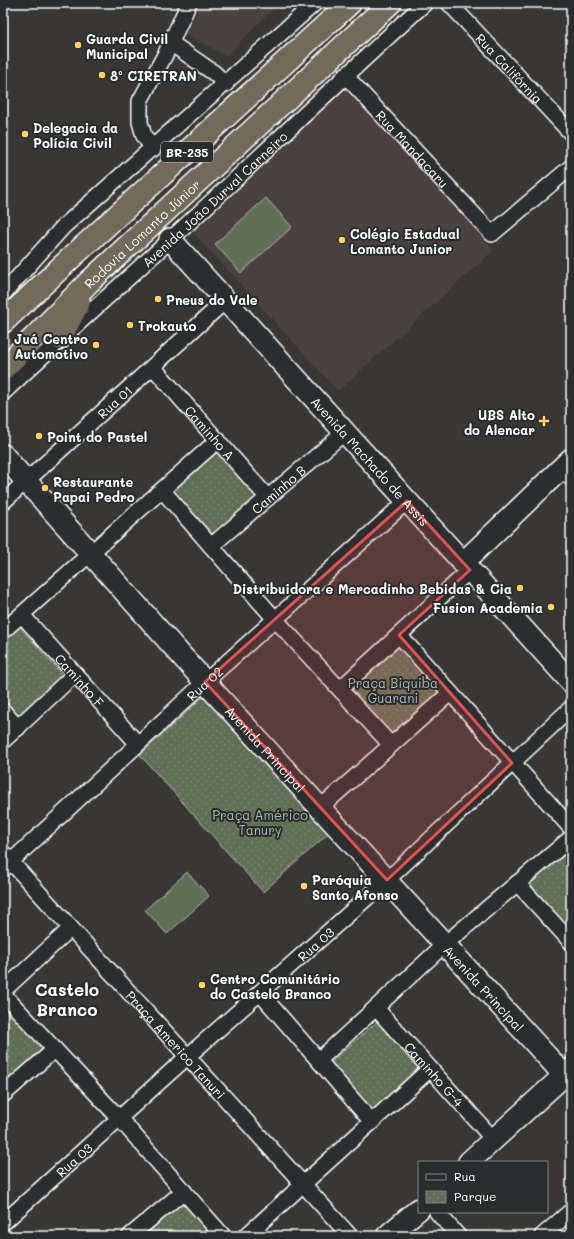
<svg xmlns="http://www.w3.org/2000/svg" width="574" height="1239" font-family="Mali,sans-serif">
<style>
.built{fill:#48433f}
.grass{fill:#606e57;stroke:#b0b6ab}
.park{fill:url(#park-dots);stroke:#b0b6ab}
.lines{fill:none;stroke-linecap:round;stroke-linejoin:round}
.street-casing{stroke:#fff;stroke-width:18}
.secondary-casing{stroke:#fff;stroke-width:24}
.highway-casing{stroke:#fff;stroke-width:25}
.street{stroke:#2a2d2e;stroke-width:15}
.secondary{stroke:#2a2d2e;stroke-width:21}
.highway{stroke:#726b5a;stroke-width:22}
.marked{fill:#de5353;fill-opacity:0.2;stroke:#de5353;stroke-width:3;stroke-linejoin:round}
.poi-dot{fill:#ffd166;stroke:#2a2d2e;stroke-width:1.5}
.labels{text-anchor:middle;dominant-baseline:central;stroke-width:4;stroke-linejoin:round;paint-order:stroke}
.shield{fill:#2a2d2e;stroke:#bfc0c0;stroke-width:1}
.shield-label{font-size:12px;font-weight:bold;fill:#fff}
.poi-label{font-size:13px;font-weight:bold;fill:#fff;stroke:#2a2d2e;text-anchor:start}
.street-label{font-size:13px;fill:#fff;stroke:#2a2d2e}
.park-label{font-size:13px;fill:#b0b6ab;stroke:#2a2d2e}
.district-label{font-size:17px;font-weight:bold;fill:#fff;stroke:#2a2d2e}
</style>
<defs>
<pattern id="park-dots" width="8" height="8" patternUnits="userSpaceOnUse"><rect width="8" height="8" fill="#606e57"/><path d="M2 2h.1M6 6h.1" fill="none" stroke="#788470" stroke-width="1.8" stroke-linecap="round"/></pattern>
</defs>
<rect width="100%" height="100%" fill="#383736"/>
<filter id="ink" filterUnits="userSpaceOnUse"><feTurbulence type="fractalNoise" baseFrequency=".025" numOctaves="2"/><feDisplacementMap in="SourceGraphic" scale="8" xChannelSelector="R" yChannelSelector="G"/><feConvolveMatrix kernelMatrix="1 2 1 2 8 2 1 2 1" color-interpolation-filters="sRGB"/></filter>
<g filter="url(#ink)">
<g class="built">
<polygon points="201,3 279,3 226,56 186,34"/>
<polygon points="345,88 494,250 338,391 191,230"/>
</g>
<g class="grass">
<polygon points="266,198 292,227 241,273 215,244"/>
<polygon points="187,872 209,896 167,934 145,910"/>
</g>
<g class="park">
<polygon points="218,446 261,495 209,541 166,492"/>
<polygon points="17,624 63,676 14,720 3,707 3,637"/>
<polygon points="395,641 442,692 392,739 345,687"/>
<polygon points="206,694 331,831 263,892 140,755"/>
<polygon points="571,842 571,937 524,884"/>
<polygon points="3,998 49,1051 3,1092"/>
<polygon points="378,1021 423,1072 373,1117 327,1065"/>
<polygon points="184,1198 218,1236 141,1236"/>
</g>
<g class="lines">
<g class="street-casing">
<g id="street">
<path id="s1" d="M449,3L571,133"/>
<polyline points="171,43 214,73 226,84"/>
<path id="s2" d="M345,75L492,234L571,167"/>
<polyline points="153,149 144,136 140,122 140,101 166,53 189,3"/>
<polyline points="3,294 63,227 315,3"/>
<path id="s3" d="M153,367L268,498"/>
<path id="s4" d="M3,393C58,341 114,291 170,240C256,161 339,81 425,3"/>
<polyline points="561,468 571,478"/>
<polyline points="162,490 275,619 391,745"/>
<path id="s5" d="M3,502L226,300"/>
<path id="s6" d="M211,546L345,432"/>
<path id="s7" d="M22,615L138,744"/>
<polyline points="3,631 218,440"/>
<polyline points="399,635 571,828"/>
<polyline points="340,689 470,570"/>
<polyline points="3,711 18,728"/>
<polyline points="3,741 75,674"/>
<polyline points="320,808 450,693"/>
<path id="s8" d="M3,853L350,1236"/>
<path id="s9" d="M3,869L205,682L407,501"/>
<polyline points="517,883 571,942"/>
<polyline points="3,991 71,928"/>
<polyline points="260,993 372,1122"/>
<polyline points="3,994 119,1118 223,1236"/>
<path id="s10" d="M376,1008L493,1139"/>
<polyline points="319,1060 445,944 571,838"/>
<polyline points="3,1095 54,1050"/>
<polyline points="437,1212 458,1236"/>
<path id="s11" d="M3,1223L187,1057L387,880L571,708"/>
<polyline points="130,1236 184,1191"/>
<polyline points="246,1236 430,1069"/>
<polyline points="542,1236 571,1211"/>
</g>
</g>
<g class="secondary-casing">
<g id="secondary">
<path id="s12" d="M170,239L571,682"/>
<path id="s13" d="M3,455L205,682L564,1075"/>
<polyline points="463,563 571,459"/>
<polyline points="469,1162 571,1069"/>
<polyline points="387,1236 419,1209"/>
</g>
</g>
<g class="highway-casing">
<g id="highway">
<polyline points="3,322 73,256 350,3"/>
<polyline points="60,338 79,302"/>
<path id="s14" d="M3,369L89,282L390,3"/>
</g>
</g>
<use href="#street" class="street"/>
<use href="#secondary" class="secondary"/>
<use href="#highway" class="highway"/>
</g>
</g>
<path class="marked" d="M407,501L470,570L399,635L512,763L387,880L205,682Z"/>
<g class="poi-dot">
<circle cx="78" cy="45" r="4"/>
<circle cx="102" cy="75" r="4"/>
<circle cx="25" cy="134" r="4"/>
<circle cx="342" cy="240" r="4"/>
<circle cx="158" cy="299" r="4"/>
<circle cx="130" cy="325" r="4"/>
<circle cx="96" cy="345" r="4"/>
<path d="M542 415h4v4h4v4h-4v4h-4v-4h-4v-4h4z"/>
<circle cx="39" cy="436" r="4"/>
<circle cx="45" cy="488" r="4"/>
<circle cx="520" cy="588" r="4"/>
<circle cx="551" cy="607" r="4"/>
<circle cx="304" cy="886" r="4"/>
<circle cx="202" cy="985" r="4"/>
</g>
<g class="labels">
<rect class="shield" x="161" y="142" width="52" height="20" rx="3"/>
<g class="shield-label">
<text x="187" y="152">BR-235</text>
</g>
<g class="poi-label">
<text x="86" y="38">Guarda Civil<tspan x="86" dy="15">Municipal</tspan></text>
<text x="110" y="75">8º CIRETRAN</text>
<text x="33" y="127">Delegacia da<tspan x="33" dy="15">Polícia Civil</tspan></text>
<text x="350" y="233">Colégio Estadual<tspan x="350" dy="15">Lomanto Junior</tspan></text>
<text x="166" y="299">Pneus do Vale</text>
<text x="138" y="325">Trokauto</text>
<text x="88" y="338" text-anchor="end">Juá Centro<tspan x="88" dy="15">Automotivo</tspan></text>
<text x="535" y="414" text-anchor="end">UBS Alto<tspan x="535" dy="15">do Alencar</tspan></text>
<text x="47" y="436">Point do Pastel</text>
<text x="53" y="481">Restaurante<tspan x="53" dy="15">Papai Pedro</tspan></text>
<text x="512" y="588" text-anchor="end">Distribuidora e Mercadinho Bebidas &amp; Cia</text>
<text x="543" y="607" text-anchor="end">Fusion Academia</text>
<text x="312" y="879">Paróquia<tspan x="312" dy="15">Santo Afonso</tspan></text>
<text x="210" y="978">Centro Comunitário<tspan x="210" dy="15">do Castelo Branco</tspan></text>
</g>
<g class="street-label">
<text stroke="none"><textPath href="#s1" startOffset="89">Rua Califórnia</textPath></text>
<text stroke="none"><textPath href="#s2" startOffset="100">Rua Mandacaru</textPath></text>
<text stroke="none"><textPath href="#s4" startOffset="287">Avenida João Durval Carneiro</textPath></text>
<text stroke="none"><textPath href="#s14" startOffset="194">Rodovia Lomanto Júnior</textPath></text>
<text stroke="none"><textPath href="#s5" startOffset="150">Rua 01</textPath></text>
<text stroke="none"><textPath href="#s3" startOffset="87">Caminho A</textPath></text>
<text stroke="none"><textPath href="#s12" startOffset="299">Avenida Machado de Assis</textPath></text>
<text stroke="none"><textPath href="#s6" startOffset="88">Caminho B</textPath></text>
<text stroke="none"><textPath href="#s7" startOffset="87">Caminho F</textPath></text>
<text stroke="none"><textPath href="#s9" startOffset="274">Rua 02</textPath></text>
<text stroke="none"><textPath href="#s13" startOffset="394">Avenida Principal</textPath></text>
<text stroke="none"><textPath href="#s11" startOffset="419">Rua 03</textPath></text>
<text stroke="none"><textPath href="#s13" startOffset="718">Avenida Principal</textPath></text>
<text stroke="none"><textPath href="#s8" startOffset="258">Praça Americo Tanuri</textPath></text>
<text stroke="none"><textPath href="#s10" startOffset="88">Caminho G-4</textPath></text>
<text stroke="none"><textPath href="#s11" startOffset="95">Rua 03</textPath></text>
</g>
<g class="park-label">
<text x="393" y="682">Praça Biquiba<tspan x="393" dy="15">Guarani</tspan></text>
<text x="260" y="814">Praça Américo<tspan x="260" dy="15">Tanury</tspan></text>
</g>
<g class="district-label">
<text x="67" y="989">Castelo<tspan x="67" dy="20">Branco</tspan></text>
</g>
</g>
<rect width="574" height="1239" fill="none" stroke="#2a2d2e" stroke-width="16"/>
<rect x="8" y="8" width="558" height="1223" fill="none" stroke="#fff" stroke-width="1.5" filter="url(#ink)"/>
<rect x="418" y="1161" width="130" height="52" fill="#2a2d2e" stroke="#7f8182"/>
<rect x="426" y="1174" width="20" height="6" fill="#2a2d2e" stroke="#7f8182"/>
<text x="454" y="1181" font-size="12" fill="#ffffff">Rua</text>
<rect x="426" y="1191" width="20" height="12" fill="url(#park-dots)" stroke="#7f8182"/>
<text x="454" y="1201" font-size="12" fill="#ffffff">Parque</text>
</svg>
